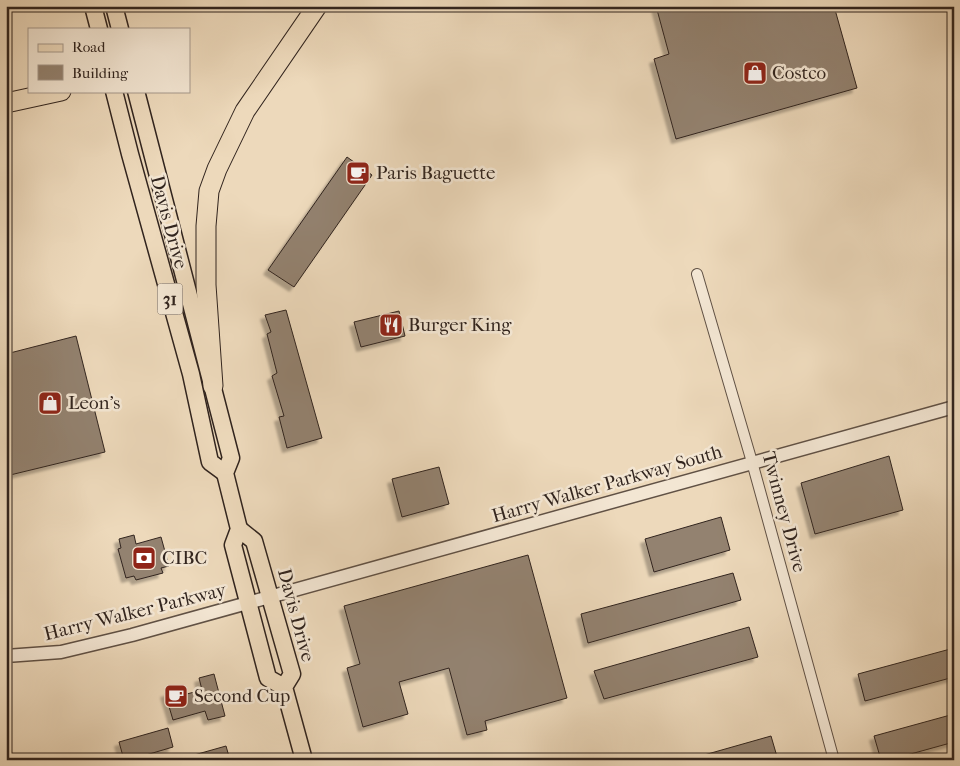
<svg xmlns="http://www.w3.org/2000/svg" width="960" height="766" font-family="'IM FELL French Canon',serif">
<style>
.building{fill:#938270;stroke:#31241e;filter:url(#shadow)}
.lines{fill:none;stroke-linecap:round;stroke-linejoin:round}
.minor-casing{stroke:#605145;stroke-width:12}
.tertiary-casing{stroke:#605145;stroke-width:15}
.primary-casing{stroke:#31241e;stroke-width:19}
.motorway-casing{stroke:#31241e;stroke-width:21}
.minor{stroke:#f3e6d3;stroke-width:10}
.tertiary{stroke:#f3e6d3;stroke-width:12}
.primary{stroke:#edd9bb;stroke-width:16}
.motorway{stroke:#edd9bb;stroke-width:19}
.labels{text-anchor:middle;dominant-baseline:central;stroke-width:5;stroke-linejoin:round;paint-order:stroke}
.shield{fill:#f3e6d3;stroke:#6b5e54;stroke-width:1}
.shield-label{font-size:18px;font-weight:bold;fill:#31241e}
.poi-label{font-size:19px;fill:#31241e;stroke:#f3e6d3;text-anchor:start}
.street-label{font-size:19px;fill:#31241e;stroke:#f3e6d3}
</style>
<defs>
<filter id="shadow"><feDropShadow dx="-4.5" dy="4.5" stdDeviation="1" flood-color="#0004"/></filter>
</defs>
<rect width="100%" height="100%" fill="#edd9bb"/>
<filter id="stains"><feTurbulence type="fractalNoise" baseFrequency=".004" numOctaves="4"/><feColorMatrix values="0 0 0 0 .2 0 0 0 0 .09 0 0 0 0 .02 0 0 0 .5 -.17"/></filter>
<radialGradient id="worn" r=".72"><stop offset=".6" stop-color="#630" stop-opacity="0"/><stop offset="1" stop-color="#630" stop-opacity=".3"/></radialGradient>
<g class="building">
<polygon points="656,6 834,6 857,88 676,139 654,59 669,54"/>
<polygon points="347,157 372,175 294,287 268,270"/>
<polygon points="286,310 322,438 287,448 279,417 284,416 272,376 277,373 267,334 271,332 265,315"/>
<polygon points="399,311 405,336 361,347 354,322"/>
<polygon points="76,336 105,452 6,476 6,354"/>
<polygon points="889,456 903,510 815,534 801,483"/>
<polygon points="439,467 449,504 402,517 392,479"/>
<polygon points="721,517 730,550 654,572 645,539"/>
<polygon points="134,535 136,544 161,537 169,566 161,568 163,573 136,580 134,576 126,578 118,549 121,548 119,539"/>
<polygon points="528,555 567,698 485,721 487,730 467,735 449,668 399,682 408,714 363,727 347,668 360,664 344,606"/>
<polygon points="733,573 741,600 588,643 581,614"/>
<polygon points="749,627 758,657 604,699 594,671"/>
<polygon points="954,648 954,677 865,701 858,674"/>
<polygon points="214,674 225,716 208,720 205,711 173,720 165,693 181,689 183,695 202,690 199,678"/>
<polygon points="954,714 954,742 889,760 881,760 874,736"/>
<polygon points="168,728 173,747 129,760 124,760 119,742"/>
<polygon points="771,736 778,760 697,760 697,757"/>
<polygon points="226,746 230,760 187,760 187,757"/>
</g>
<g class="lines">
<g class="minor-casing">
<polyline id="minor" points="697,274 752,462 834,760"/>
</g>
<g class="tertiary-casing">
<polyline id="tertiary" points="6,656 61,652 132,635 954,407"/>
</g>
<g class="primary-casing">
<g id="primary">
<polyline points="93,6 99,29"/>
<polyline points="114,6 120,29"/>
<polyline points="114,91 130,154 191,374 210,462 225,473"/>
<polyline points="136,91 231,458 225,473 239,529 233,545 268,678 284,687"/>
<polyline points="239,529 254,541 292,674 284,687 304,760"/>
</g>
</g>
<g class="motorway-casing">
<g id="motorway">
<polyline points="6,103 61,91"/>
<polyline points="213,386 206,285 206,226 209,191 217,169 245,111 317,6"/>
</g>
</g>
<use href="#minor" class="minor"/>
<use href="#tertiary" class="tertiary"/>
<use href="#primary" class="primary"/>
<use href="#motorway" class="motorway"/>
</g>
<defs>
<g id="shop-square" transform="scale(1.25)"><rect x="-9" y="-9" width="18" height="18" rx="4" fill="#8f2418" stroke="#f3e6d3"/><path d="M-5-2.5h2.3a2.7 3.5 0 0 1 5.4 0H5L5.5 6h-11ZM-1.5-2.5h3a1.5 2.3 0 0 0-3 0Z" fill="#fff"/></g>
<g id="cafe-square" transform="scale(1.25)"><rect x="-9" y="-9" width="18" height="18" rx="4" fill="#8f2418" stroke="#f3e6d3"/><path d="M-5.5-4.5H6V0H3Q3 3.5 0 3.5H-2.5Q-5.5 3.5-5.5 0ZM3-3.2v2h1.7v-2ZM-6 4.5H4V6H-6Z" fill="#fff"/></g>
<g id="restaurant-square" transform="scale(1.25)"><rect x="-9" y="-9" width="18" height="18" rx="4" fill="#8f2418" stroke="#f3e6d3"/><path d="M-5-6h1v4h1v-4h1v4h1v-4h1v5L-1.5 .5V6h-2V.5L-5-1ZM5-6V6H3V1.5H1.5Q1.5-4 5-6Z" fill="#fff"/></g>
<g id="bank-square" transform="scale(1.25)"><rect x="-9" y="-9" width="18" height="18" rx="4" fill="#8f2418" stroke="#f3e6d3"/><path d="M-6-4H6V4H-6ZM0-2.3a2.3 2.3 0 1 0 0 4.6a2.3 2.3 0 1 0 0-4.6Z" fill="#fff"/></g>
</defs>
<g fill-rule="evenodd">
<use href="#shop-square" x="755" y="73"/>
<use href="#cafe-square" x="358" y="173"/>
<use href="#restaurant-square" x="391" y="325"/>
<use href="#shop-square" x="50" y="403"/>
<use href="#bank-square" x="144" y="558"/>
<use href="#cafe-square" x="176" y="696"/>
</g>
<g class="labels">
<rect class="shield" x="157.5" y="283.5" width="25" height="31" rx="4"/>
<g class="shield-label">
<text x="170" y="299">31</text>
</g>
<g class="poi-label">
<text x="772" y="73">Costco</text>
<text x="376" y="173">Paris Baguette</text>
<text x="408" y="325">Burger King</text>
<text x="68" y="403">Leon's</text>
<text x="162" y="558">CIBC</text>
<text x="194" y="696">Second Cup</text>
</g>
<g class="street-label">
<text transform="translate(169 222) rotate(75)">Davis Drive</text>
<text transform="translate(607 484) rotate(-16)">Harry Walker Parkway South</text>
<text transform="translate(784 512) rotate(75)">Twinney Drive</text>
<text transform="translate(135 612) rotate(-14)">Harry Walker Parkway</text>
<text transform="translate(296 615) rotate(75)">Davis Drive</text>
</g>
</g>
<rect width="960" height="766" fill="none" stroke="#edd9bb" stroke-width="25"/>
<rect x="8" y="8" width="945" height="751" fill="none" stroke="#31241e" stroke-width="2.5"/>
<rect x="12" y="12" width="935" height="741" fill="none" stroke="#31241e"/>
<rect x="28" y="28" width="162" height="65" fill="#f3e6d3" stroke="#a5988b"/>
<rect x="38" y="44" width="25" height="8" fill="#edd9bb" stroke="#a5988b"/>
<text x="72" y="52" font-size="15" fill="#31241e">Road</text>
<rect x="38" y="65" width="25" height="15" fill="#938270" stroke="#a5988b"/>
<text x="72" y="78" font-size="15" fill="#31241e">Building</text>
<rect width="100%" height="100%" filter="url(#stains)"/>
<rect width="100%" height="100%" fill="url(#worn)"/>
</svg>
